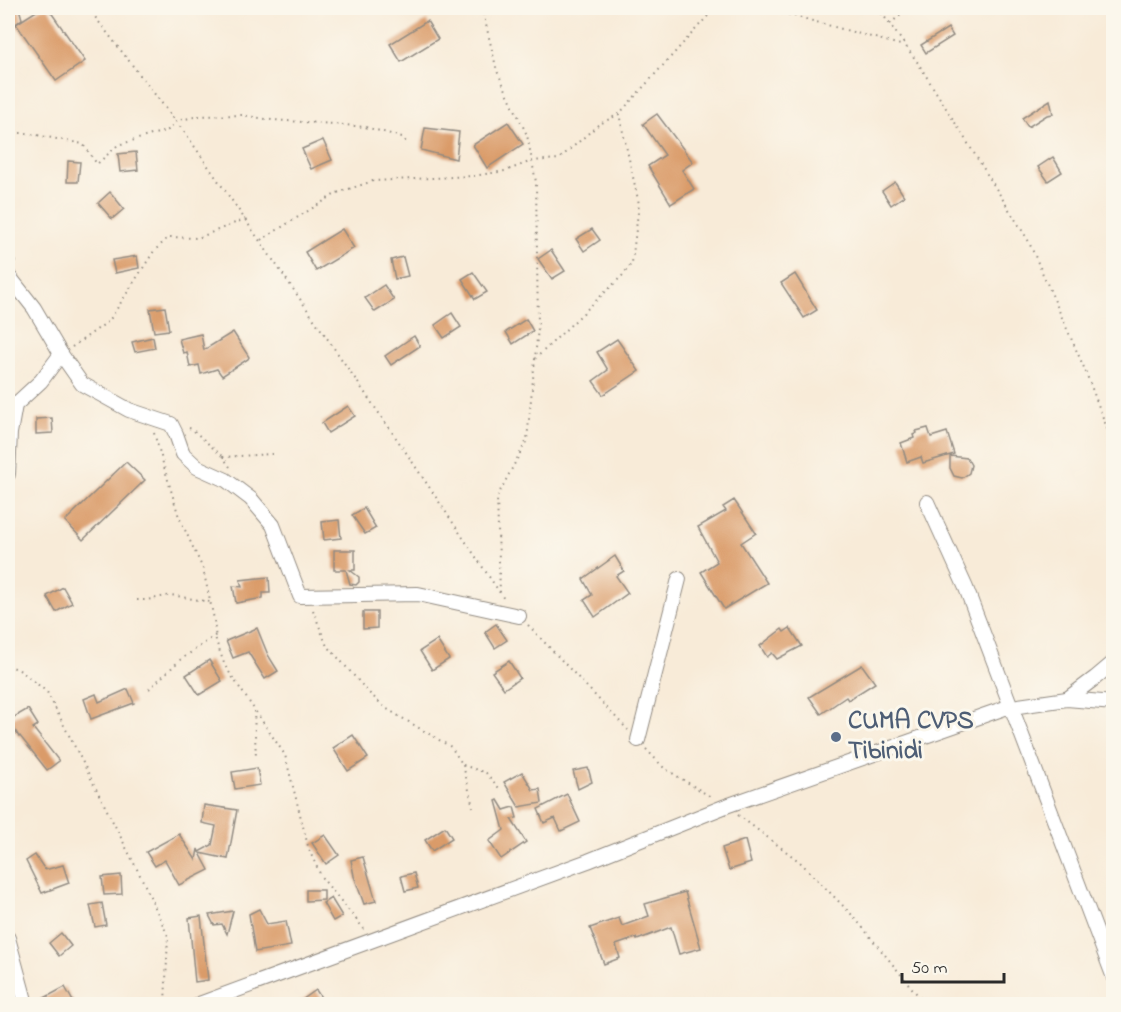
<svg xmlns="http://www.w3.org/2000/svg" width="1121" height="1012" font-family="'Indie Flower',sans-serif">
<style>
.building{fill:#da9b69}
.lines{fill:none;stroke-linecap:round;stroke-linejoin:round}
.minor-casing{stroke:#928b82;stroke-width:16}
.path{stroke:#928b82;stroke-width:2;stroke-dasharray:1.5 4.5;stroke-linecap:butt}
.minor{stroke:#fff;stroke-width:14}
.service-dot{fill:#5c6f8a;stroke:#fbf7ec;stroke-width:2}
.labels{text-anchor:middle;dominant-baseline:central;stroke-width:6;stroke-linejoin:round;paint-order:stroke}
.service-label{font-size:26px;font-weight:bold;fill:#4e5e75;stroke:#fbf7ec;text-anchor:start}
</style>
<rect width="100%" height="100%" fill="#fbf7ec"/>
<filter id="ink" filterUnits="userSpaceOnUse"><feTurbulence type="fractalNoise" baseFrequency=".0167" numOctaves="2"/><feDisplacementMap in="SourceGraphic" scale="12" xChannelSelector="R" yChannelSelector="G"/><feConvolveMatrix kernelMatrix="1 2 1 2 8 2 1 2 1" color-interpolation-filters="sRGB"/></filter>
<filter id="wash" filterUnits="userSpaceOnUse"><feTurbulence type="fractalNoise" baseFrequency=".008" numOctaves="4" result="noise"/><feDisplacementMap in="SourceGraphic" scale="24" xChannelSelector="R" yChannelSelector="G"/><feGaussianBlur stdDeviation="1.35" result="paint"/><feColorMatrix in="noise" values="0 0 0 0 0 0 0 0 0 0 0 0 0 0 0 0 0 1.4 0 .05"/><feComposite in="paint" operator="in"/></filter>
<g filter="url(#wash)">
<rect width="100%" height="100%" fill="#f8ebd8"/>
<g id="blocks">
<g class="building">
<polygon points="8,8 19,8 22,19 8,30"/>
<polygon points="41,8 48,8 85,61 56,81 16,24"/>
<polygon points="427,21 438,39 401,62 390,44"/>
<polygon points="948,28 953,36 926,53 921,45"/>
<polygon points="1050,100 1053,114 1047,115 1028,127 1022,118"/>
<polygon points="657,114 693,162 682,170 694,189 671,204 648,166 665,155 643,124"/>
<polygon points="508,122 523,144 487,168 473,145"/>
<polygon points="425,128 459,132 456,159 421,150"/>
<polygon points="323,140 332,160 311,169 302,149"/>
<polygon points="136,152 138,170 120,172 118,154"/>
<polygon points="1053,157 1062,172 1048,181 1038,167"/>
<polygon points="68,161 80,162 78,182 67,182"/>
<polygon points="895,182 904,196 891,205 882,191"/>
<polygon points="110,192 124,209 112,219 98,203"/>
<polygon points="342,229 354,248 316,271 305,252"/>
<polygon points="592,229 600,240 584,251 576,239"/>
<polygon points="551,250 565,271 552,279 538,259"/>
<polygon points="137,256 139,268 115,273 112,260"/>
<polygon points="403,257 408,276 395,279 391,260"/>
<polygon points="473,272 487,292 475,299 462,279"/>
<polygon points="795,274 817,310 804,318 781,283"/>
<polygon points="384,285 394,300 375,312 365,298"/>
<polygon points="165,307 169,330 154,332 150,309"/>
<polygon points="452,313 461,327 444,338 435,325"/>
<polygon points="526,319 533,331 513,344 506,332"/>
<polygon points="233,332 249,357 248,359 222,376 217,369 201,374 199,365 190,367 187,352 183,353 179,339 201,334 204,350"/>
<polygon points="414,336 420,346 391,365 385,356"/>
<polygon points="153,337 155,348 135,352 132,342"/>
<polygon points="617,339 639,371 603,395 593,381 608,370 597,352"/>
<polygon points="348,406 355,416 328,433 322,423"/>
<polygon points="52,418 53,433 36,434 36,419"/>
<polygon points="928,428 931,437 947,432 954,454 923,463 921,457 907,462 901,443 914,438 913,435 917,433 916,431"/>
<polygon points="950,456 967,458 971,465 969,473 962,478 954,476 950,468"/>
<polygon points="126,462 145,480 83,540 65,521"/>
<polygon points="734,500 756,533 741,543 767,583 724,609 701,572 717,562 698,527 726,511 723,507"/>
<polygon points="364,508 376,528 365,534 352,515"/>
<polygon points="339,520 341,538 324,540 322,522"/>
<polygon points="334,550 355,550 355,570 350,570 359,577 359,582 356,585 350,584 346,570 334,570"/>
<polygon points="615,556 624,571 616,576 628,593 595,617 584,600 592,595 583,579"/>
<polygon points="269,577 270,593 263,593 263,598 236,603 233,586 242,587 240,580"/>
<polygon points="63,587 72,603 56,612 47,596"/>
<polygon points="363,612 377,612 377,628 363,629"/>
<polygon points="496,624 507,640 495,648 485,632"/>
<polygon points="257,628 268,655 278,671 265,679 248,652 233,658 226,641"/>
<polygon points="790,628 802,646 777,659 772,653 767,657 760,646 782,629 784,632"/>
<polygon points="437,640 449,659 432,670 420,651"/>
<polygon points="209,660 222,681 199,695 186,675"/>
<polygon points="509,661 520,678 504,689 492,672"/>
<polygon points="862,665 875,683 848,700 846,697 821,714 809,697"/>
<polygon points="128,689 134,703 91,719 84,699 96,694 99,702"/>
<polygon points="28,709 38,725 33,728 59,761 47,770 20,736 19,737 9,720"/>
<polygon points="353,735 368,758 348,771 333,748"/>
<polygon points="257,768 260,785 235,789 232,772"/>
<polygon points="588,768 592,782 578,789 573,771"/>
<polygon points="522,772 533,790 540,789 542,803 519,807 504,782"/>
<polygon points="567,794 580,822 561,831 555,818 544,823 538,809"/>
<polygon points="498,800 504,810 514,807 517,818 511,819 526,842 501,859 489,841 504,830 496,801"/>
<polygon points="204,805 237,810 228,859 200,853 209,870 179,885 165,860 155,866 146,852 179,834 196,860 198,849 199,852 212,845 216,826 202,823"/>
<polygon points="445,827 452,838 432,851 425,840"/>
<polygon points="325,835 339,855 326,864 312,843"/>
<polygon points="745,840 751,863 729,870 722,848"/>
<polygon points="35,855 45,870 63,865 69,883 42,893 26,861"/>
<polygon points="363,857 376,901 364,904 354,876 351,860"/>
<polygon points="414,873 418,888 405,891 401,876"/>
<polygon points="121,875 122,894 104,895 102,877"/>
<polygon points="306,890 324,890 324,900 306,901"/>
<polygon points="685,892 701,948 679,954 671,927 637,940 636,938 616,945 620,958 604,964 590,928 619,918 622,926 649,916 645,904"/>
<polygon points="331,898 342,916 333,921 323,903"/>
<polygon points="102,903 106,925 95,927 90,905"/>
<polygon points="259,909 267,924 286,921 291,946 255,952 249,914"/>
<polygon points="233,911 227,934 222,924 214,925 209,915"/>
<polygon points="201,916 208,980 195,982 189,918"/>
<polygon points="61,933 71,946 59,956 49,943"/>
<polygon points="65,987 75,1005 35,1005 35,1003"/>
<polygon points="316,990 326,1005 295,1005"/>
</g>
</g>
</g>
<g filter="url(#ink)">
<use href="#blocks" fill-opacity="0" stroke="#928b82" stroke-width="1.5"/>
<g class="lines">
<g class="minor-casing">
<g id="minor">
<polyline points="8,275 34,308 61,354 82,384 129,410 171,424 176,434 183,454 197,467 226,480 251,499 273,525 300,596 418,594 519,616"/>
<polyline points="8,474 10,433 15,405 41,381 61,354"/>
<polyline points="927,502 966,588 1114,978"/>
<polyline points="1067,699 1095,678 1114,662"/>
<polyline points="638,740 679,579"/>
<polyline points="8,938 26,1004"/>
<polyline points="199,1004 588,861 726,806 1005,708 1067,699 1114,703"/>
</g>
</g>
<g class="path">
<polyline points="88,8 188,137 403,448 504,599"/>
<polyline points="482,8 497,71 527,135 536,182 538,328 527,440 497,497 500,593"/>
<polyline points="765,8 904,46"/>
<polyline points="878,8 918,63 1028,240 1085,370 1114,447"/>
<polyline points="890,24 908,8"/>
<polyline points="8,133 26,133 83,144 97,164 118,145 168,130 176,121 199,116 242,115 272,120 334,124 365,127 402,137 406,142"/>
<polyline points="8,225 15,263"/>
<polyline points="261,240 337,193 373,181 473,176 505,171 532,161 559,159 598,125 619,114 715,8"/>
<polyline points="72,347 109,321 154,251 169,237 198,238 245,219"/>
<polyline points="535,359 622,276 632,263 639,204 619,114"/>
<polyline points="189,428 192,429 223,457"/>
<polyline points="154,433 179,517 203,569 214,619 216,641 225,666 285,755 309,850 322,878 364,929"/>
<polyline points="230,467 223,457 272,454"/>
<polyline points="137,600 147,600 171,595 210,602"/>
<polyline points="313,610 326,644 369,693 387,709 451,747 463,765 473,807"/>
<polyline points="528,625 628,730"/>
<polyline points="8,665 21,671 47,692 143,881 168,936 165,1004"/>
<polyline points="149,689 180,660 216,635"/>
<polyline points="254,711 256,758"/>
<polyline points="646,749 664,768 711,797"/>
<polyline points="463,765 486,773 499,788"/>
<polyline points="738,815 800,862 854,917 925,1004"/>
</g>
<use href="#minor" class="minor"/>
</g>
</g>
<circle class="service-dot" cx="836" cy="737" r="6"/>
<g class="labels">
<g class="service-label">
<text x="848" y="722">CUMA CVPS<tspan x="848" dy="30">Tibinidi</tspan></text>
</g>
</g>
<rect width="1121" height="1012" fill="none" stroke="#fbf7ec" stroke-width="30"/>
<path d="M902 973v9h102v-9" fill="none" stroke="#2b2b2b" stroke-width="3"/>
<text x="911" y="973" font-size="18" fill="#2b2b2b" stroke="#fbf7ec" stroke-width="4.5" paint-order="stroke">50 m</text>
</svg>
